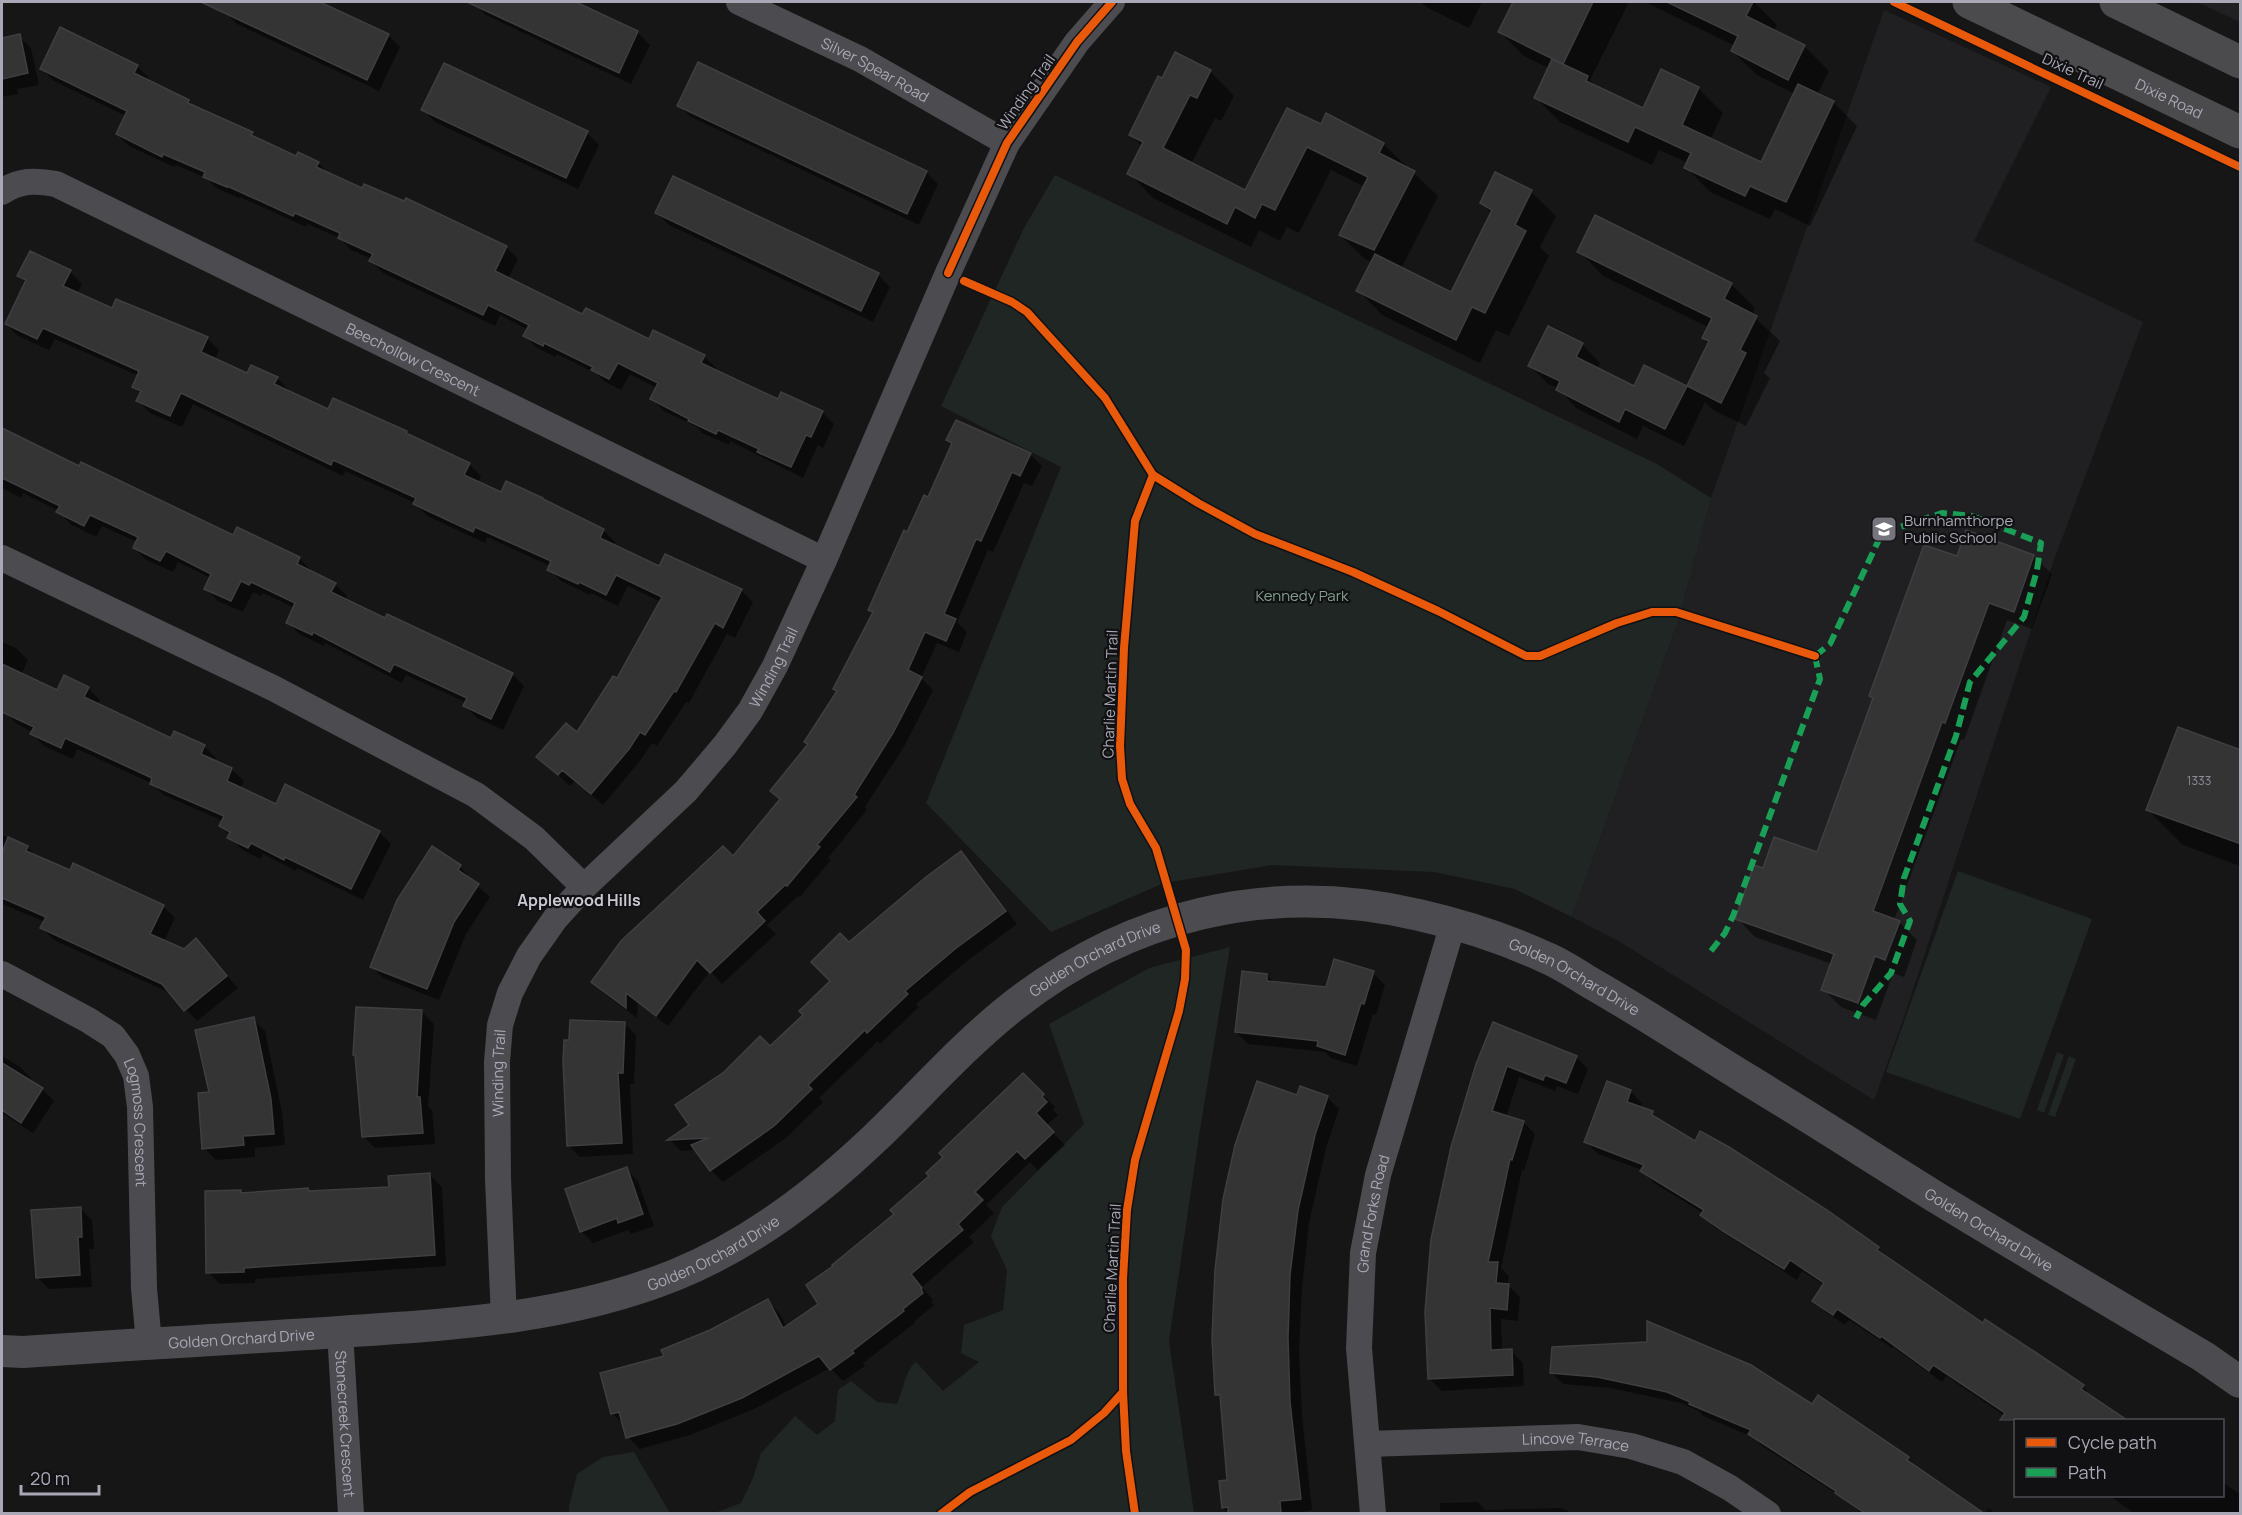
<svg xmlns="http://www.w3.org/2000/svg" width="2242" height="1515" font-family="Manrope,sans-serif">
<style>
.built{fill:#202022}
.green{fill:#202624}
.shadow{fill:#0007}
.building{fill:#343435;stroke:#3f3e42;stroke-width:1.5}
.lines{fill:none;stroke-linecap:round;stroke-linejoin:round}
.minor{stroke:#4c4c50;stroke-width:26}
.tertiary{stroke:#4c4c50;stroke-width:32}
.secondary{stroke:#4b4a4d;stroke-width:33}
.quiet{stroke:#1a9f57;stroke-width:6;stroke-dasharray:12 6;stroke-linecap:butt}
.cycleway-casing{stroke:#111012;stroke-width:11}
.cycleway{stroke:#e8590c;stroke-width:8}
.labels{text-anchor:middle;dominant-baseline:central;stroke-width:4.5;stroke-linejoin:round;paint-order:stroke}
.number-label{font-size:12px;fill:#8c8b96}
.street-label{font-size:15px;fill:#a9a8b6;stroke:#111012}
.poi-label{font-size:15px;fill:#a9a8b6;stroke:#111012;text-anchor:start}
.park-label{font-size:15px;fill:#819f8e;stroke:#111012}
.neighbourhood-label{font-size:16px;font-weight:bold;fill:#cac9d2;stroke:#111012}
</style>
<rect width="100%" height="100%" fill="#161616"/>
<g class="built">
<polygon points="2197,2 2240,2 2240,22"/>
<polygon points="1884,10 2051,87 1974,241 2143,322 2054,560 1903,1020 1874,1100 1620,942 1572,917 1679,619 1711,498"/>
</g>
<g class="green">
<polygon points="1055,175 1657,464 1711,498 1679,619 1572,917 1515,889 1434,872 1272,865 1164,883 1051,932 926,803 1061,467 941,406 1024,228"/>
<polygon points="1958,871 2092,919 2020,1119 1886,1072"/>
<path d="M1230,947L1199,1136L1169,1341L1194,1513H715L741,1503L753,1478L761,1453L795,1416L817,1435L835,1421L838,1390L851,1381L877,1402L897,1404C903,1392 905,1370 916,1362L943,1391L979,1362L961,1353L964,1325L1003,1310L1007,1270L991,1236L1002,1207L1084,1124L1049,1024L1149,968Z"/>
<polygon points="2057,1052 2064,1055 2044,1113 2037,1110"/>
<polygon points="2069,1056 2076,1059 2055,1117 2048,1115"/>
<polygon points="634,1452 670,1513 569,1513 569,1506 577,1474 603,1457"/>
</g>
<g class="shadow">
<polygon points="230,2 316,2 388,35 400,47 379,91 237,24 225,12"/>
<polygon points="474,2 572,2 638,33 650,45 631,84 486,15 474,3"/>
<polygon points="1421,2 1482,2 1469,28 1426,7"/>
<polygon points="1515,2 1534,9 1538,2 1629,2 1590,80 1599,89 1644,110 1662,71 1699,89 1723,113 1710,140 1762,164 1795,94 1757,75 1732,51 1735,46 1645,2 1754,2 1777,25 1774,31 1804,46 1829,71 1817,95 1833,102 1857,126 1810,226 1775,209 1770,219 1710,192 1686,167 1688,163 1659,150 1652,165 1560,122 1536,98 1550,69 1524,56 1500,32"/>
<polygon points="19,36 31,48 39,85 17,89 18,94 2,97 2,39"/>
<polygon points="137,66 149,78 148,82 189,101 196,108 252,133 259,140 297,158 318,163 330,175 506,247 518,259 508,279 583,316 649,341 704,356 716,368 715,371 778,401 822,412 834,424 823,448 818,445 803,478 730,441 729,445 702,433 697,427 664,411 652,399 657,388 630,374 621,390 605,382 597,374 557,354 555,357 537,348 525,336 528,330 500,315 495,326 383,273 371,261 372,259 351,250 340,238 307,224 306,227 240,197 239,198 216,188 206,178 176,165 174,167 129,146 117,134 126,116 54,81 42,69"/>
<polygon points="1210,71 1234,96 1221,121 1215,118 1191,164 1246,192 1321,127 1383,144 1438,196 1401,269 1452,294 1492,213 1481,203 1496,174 1531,192 1556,216 1540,247 1549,256 1509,336 1496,330 1480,363 1382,315 1358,290 1372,262 1365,259 1340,235 1365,187 1331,170 1299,233 1287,227 1280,241 1259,230 1251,247 1153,198 1129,173 1142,147 1131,135 1163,81"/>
<polygon points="679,105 926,172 938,184 919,225 691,117"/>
<polygon points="423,110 587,133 599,145 578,189 435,122"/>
<polygon points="657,213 878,275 890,287 873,322 669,225"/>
<polygon points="1579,251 1731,284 1755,308 1752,315 1780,341 1764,373 1770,378 1746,426 1713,410 1705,402 1684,446 1643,426 1637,439 1576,408 1558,388 1548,384 1530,366 1582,344 1600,363 1597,369 1635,388 1645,367 1687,388 1709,344 1703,338 1708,327 1603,276"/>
<polygon points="70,272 82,284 77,294 113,310 207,338 219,350 215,360 248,375 277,378 289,390 288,392 328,411 406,432 411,437 469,464 481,476 478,483 502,494 603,530 615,542 613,546 659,568 741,590 753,602 735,638 727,634 689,703 686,702 657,746 652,743 640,761 603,805 575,781 570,786 538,757 577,734 617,681 661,602 628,586 618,606 591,593 590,595 561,581 549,569 550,566 487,537 485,543 427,516 415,503 345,471 343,476 193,404 182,427 150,413 138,401 141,394 134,387 139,376 55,339 49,350 18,336 6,324 26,283 19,276"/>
<polygon points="2,430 80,468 234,537 299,558 311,570 310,572 335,584 347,596 345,600 512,674 524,686 503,730 477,718 465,706 467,703 439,690 406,675 402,683 325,643 324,646 299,634 287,622 295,608 263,593 261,596 253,592 243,612 218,601 206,589 211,578 178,562 173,572 146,560 134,548 137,542 102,526 96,537 70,524 59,511 23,493 21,498 2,488"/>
<polygon points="948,440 1030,454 1042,466 1032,486 1024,483 993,552 988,550 957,622 967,632 959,652 937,643 921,678 933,690 905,745 865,807 867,810 828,858 831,860 800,897 798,896 767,925 776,934 722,984 710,971 668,1026 638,1003 637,1018 605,994 593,982 733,859 781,800 838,692 874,613 870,610 908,534 929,499 953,444"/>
<polygon points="2033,556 2052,574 2032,629 2007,620 1964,740 1961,739 1894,920 1899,922 1917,940 1904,977 1893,973 1876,1020 1841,1007 1823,989 1832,964 1755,937 1737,918 1763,870 1818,854 1874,699 1871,696 1958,558"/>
<polygon points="2,642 16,648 28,660 21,675 58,692 88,688 100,700 98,705 171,740 204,746 216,758 214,762 232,770 244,781 240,789 276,806 379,832 391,844 363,900 297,868 296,871 263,854 260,859 241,849 221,826 223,821 164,795 151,783 77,749 73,759 44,746 32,734 33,732 17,724 9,716 2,713"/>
<polygon points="2240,752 2240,866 2183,845 2148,810"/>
<polygon points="2,835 27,847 37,857 163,906 175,918 164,941 184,950 196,940 238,988 197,1021 172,994 54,940 42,928 45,922 2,904"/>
<polygon points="432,848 460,867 472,879 471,880 490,897 466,934 439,1000 383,978 371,966"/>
<polygon points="961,853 973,865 1017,924 967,961 916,1004 919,1007 880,1044 878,1041 819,1098 823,1102 786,1138 723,1182 711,1170 697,1150 681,1151 670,1140 691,1126 805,1015 832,981 849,944"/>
<polygon points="1373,973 1385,985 1376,1015 1373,1014 1357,1066 1331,1058 1325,1052 1248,1044 1236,1032 1267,975 1275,983 1327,989"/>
<polygon points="422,1012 434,1024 428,1107 432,1110 435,1144 375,1148 363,1136 357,1057 354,1054"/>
<polygon points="253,1019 265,1031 282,1112 285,1145 255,1148 255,1157 216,1160 204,1148 211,1094"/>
<polygon points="624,1023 636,1035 634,1084 630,1084 633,1154 580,1157 568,1145"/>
<polygon points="2,1056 20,1067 32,1079 30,1082 42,1089 54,1101 33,1133 2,1113"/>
<polygon points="1576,1057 1588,1069 1578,1094 1557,1086 1555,1091 1519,1077 1506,1117 1523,1122 1535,1134 1524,1171 1522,1170 1501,1268 1509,1276 1508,1285 1520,1297 1518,1321 1501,1319 1502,1351 1511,1351 1523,1363 1524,1386 1442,1391 1430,1379 1477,1064"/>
<polygon points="1023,1075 1055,1107 1053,1110 1058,1115 1046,1126 1065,1145 1038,1170 1030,1162 986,1205 994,1213 969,1237 974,1242 922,1287 933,1300 931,1302 934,1305 914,1322 915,1323 863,1363 865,1366 843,1381 830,1368 754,1409 690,1435 640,1449 628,1437 624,1425 612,1413 666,1357 768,1301 779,1313 787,1327 820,1304 835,1267 896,1214"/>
<polygon points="1630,1091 1642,1103 1641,1108 1652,1112 1664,1124 1878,1248 1890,1260 1983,1325 2034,1353 2083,1387 2094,1400 2124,1420 2016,1420 2016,1425 2008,1418 1946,1376 1942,1382 1893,1347 1892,1348 1849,1320 1845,1325 1826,1312 1814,1300 1824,1285 1802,1271 1797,1280 1714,1227 1702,1215 1703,1213 1654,1183 1642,1170 1598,1154 1586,1142"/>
<polygon points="1298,1097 1327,1097 1339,1109 1326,1148 1309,1223 1302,1288 1299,1351 1302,1415 1312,1510 1291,1514 1228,1514 1223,1507 1229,1481 1222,1400 1216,1394"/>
<polygon points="626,1169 638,1181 654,1226 631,1234 628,1230 593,1243 581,1231"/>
<polygon points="430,1175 442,1187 446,1266 255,1279 255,1283 220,1284 208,1272 240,1192 243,1194 308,1190 311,1193 391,1188"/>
<polygon points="80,1208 92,1220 94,1249 89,1249 92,1287 49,1289 37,1277"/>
<polygon points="1553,1348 1813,1406 1908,1458 1920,1470 1982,1514 1862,1514 1843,1498 1762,1446 1753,1437 1703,1416 1699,1411 1681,1403 1610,1388 1563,1384 1551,1372"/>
<polygon points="2222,1482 2240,1494 2240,1514 2135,1514 2110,1496 2222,1496"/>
<polygon points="1478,1502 1485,1510 1561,1508 1574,1514 1440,1514 1440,1503"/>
<polygon points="1988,1508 1996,1514 1985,1514"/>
</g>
<g class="building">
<polygon points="201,2 320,2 389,34 367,80"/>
<polygon points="467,2 576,2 638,31 619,73"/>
<polygon points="1513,2 1593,2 1563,64 1498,32"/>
<polygon points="1667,2 1753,2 1746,16 1805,45 1788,80 1731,51 1738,36"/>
<polygon points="60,27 138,65 134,73 189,100 188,103 253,132 251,135 296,156 298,152 319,162 316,167 362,188 364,184 404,201 406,198 507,246 495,271 582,314 586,308 649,339 653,330 705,355 701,363 778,399 781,392 823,411 811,437 806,435 791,467 757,452 759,449 718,430 716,434 688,421 689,419 650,399 658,383 618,363 609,379 591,370 593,367 544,343 543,346 523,336 529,325 488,305 483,315 369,261 373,254 338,238 340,233 295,213 293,216 227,186 227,187 203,177 205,172 163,154 162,157 116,134 127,111 40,69"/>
<polygon points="20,34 28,73 2,79 2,38"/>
<polygon points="1175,52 1211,70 1197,98 1190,95 1163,148 1245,190 1287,108 1321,124 1326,113 1384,143 1379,153 1415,171 1374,250 1339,235 1368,177 1307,147 1275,210 1262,204 1255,218 1235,207 1227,224 1127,174 1143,142 1129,135 1158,76 1162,78"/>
<polygon points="1552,59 1588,76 1586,81 1643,108 1661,69 1699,87 1682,125 1761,162 1798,84 1834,101 1786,202 1750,186 1745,196 1684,168 1691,153 1635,127 1628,142 1534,98"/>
<polygon points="698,62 927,171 907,214 677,106"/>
<polygon points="444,63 588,131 566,178 421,110"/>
<polygon points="1495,172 1532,190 1515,225 1526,231 1485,313 1472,307 1456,340 1356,291 1375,254 1451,292 1492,210 1480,203"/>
<polygon points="673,176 879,273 861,311 655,213"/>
<polygon points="1595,215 1732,283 1724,299 1757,316 1740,350 1746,353 1721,403 1687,386 1709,341 1702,338 1712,318 1577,252"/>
<polygon points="30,251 71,270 63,286 112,308 116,299 208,337 201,352 247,373 251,365 278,377 274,384 328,409 333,398 407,431 406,433 470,463 464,475 501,492 506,481 543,498 543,499 604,529 600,538 659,566 665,554 742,589 723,628 715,623 676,692 674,691 645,735 640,732 629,749 591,794 562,770 558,775 536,757 566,723 577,732 613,676 617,678 662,597 616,575 606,595 579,582 578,584 547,570 551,561 475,527 473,532 413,504 416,498 333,460 331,465 181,393 170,416 136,401 141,391 132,387 139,371 43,328 37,339 5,324 26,280 17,276"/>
<polygon points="1548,326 1583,343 1576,357 1634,386 1644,365 1687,386 1665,429 1625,409 1619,422 1556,390 1560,381 1528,366"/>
<polygon points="956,420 1031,453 1020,476 1012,472 981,541 976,539 944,614 956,619 946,641 925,632 908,670 922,677 893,733 854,795 857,797 817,845 820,847 787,886 785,885 757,912 765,921 710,973 697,960 656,1016 626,993 626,1008 591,982 621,941 723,846 733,856 780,799 770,791 808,744 804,742 837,691 833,689 873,612 868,610 904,530 907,532 924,495 928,497 952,443 946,440"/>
<polygon points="2,428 79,466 81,462 233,535 237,527 300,557 297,564 336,583 331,592 385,618 387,614 513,673 491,719 463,706 467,698 426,679 394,664 390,672 313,632 312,635 286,623 295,603 251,582 249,585 241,581 231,601 204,589 211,574 166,551 160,561 133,548 138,537 90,515 84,526 56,512 60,506 2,478"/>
<polygon points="1966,530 2034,555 2014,612 1989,603 1945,723 1942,722 1873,911 1900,921 1885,960 1875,956 1858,1003 1821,990 1834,954 1735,919 1754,865 1763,868 1774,837 1817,852 1873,698 1869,696 1924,545 1957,556"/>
<polygon points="2,664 57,690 64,675 89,687 84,697 171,738 174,731 205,745 201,754 232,768 227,781 276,804 285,784 380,831 351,889 285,857 284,860 251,843 248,848 227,838 230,832 219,826 224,816 150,784 152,778 65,738 61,748 30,734 34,727 2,712"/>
<polygon points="2178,727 2241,750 2241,844 2146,810"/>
<polygon points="8,837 28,846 26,851 70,870 73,863 164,905 150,934 184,949 196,938 227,976 184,1011 162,984 40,928 46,917 2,898 2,853"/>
<polygon points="432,846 461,865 458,870 479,884 454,922 427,989 370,967 397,900"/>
<polygon points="961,851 1006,911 955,949 905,991 908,994 867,1033 865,1030 808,1085 812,1089 774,1126 710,1171 691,1145 708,1138 667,1140 689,1125 675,1105 724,1072 760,1036 770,1046 803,1015 799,1011 830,981 811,962 840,933 849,942 926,877"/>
<polygon points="1334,959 1374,971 1364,1004 1361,1003 1345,1055 1317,1046 1318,1041 1235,1032 1242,971 1267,974 1267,981 1326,987"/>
<polygon points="356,1007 422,1010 417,1097 420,1097 423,1133 362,1137 355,1055 353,1055"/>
<polygon points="254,1017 271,1099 274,1134 243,1136 244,1145 202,1149 198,1093 209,1092 195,1030"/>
<polygon points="570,1020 625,1022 623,1073 618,1073 622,1143 567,1146 563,1062 564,1040 569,1040"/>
<polygon points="1493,1022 1577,1056 1566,1083 1545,1075 1543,1080 1507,1066 1492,1111 1524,1121 1512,1160 1510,1159 1488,1262 1498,1262 1496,1283 1509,1284 1507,1310 1490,1308 1491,1350 1512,1349 1513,1375 1428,1379 1425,1312 1431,1239 1451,1147 1476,1064"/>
<polygon points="2,1063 43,1088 21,1123 2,1110"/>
<polygon points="1023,1073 1044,1094 1042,1097 1047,1102 1036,1113 1054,1132 1025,1159 1017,1151 975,1192 983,1200 958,1224 963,1230 911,1274 922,1288 921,1289 923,1293 903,1309 904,1311 852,1351 854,1353 830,1370 819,1356 742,1398 677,1424 626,1438 619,1412 611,1414 600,1373 664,1356 661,1350 710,1330 768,1299 783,1328 818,1304 806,1285 833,1266 832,1265 894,1214 890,1210 929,1176 926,1173 943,1157 939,1153"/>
<polygon points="1257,1081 1297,1095 1300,1086 1328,1096 1315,1135 1298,1210 1290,1275 1288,1338 1290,1402 1301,1499 1280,1501 1281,1514 1228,1514 1228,1507 1222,1508 1219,1481 1227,1480 1220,1395 1215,1395 1212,1338 1215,1270 1223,1199 1235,1145"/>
<polygon points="1607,1081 1631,1090 1627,1102 1653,1111 1652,1115 1695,1141 1700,1131 1729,1147 1827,1210 1879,1247 1877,1250 1983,1323 1985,1319 2035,1352 2084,1385 2081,1389 2127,1420 2000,1420 2005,1413 1933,1365 1929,1371 1881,1336 1880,1338 1837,1309 1833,1315 1812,1301 1824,1283 1790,1260 1784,1269 1723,1231 1700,1215 1704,1210 1640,1171 1644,1165 1584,1142"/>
<polygon points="627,1167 643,1214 618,1223 617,1218 580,1232 565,1189"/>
<polygon points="430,1173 435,1255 244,1268 244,1272 206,1273 205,1191 241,1190 241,1193 308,1188 309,1191 389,1187 388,1176"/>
<polygon points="81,1207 82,1237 78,1237 80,1275 36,1278 31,1210"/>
<polygon points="1647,1321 1751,1365 1812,1404 1818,1395 1909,1457 1907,1460 1985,1514 1866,1514 1835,1493 1836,1491 1748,1434 1751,1430 1689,1404 1690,1402 1667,1392 1597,1377 1550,1373 1552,1347 1647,1342"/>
</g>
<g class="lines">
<g class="minor">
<path id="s1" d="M739,2L860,59L1007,143"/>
<path id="s2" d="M2,192C19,180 35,180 56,184L824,560"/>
<polyline points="2,558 273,688 476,795 534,838 584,887"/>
<path id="s3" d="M2,974L88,1020L113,1036L127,1055L136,1076L140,1107L144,1288L149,1344"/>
<path id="s4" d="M504,1319L498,1179L497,1062L500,1025L510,993L529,956L555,919L584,887L686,791L725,745L750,711L775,666L824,560L948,273L1007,143L1077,42L1112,2"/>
<path id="s5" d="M340,1332L351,1514"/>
<path id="s6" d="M1368,1444L1578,1437L1631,1446L1683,1462L1730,1488L1768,1514"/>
<path id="s7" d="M1373,1514L1359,1348L1363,1253L1378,1175L1453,924"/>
</g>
<path class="tertiary" id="s8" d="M2,1351L23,1352C132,1344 242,1339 352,1331C462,1324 571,1317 675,1275C751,1244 816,1194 875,1138C919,1096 960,1049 1007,1011C1127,914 1269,880 1419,915C1463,925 1506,939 1547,958C1561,964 1575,973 1589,982C1642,1012 1693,1046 1745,1078C1811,1118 1876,1160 1942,1201C2029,1254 2116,1305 2204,1357L2240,1382"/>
<g class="secondary">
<path id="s9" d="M1969,2L2240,132"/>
<polyline points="2116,2 2240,62"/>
</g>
<g class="quiet">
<polyline points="1815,656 1830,644 1882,533 1942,513 1972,516 2041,543 2037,570 2024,617 1970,682 1956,736 1904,878 1900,904 1910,921 1891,973 1863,1005 1856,1018"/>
<polyline points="1711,951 1725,933 1733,916 1820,679 1815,656"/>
</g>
<g class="cycleway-casing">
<g id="cycleway">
<polyline points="1894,2 2240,167"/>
<polyline points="948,273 1007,143 1077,42 1112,2"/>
<polyline points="964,281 1012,302 1027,312 1105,398 1153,475 1198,503 1255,534 1353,572 1438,611 1526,656 1540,656 1617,623 1652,612 1676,612 1815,656"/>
<polyline points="941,1514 970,1492 1071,1440 1104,1413 1123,1392"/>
<polyline points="1135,1514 1126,1451 1123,1392 1123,1279 1127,1210 1135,1160 1179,1011 1185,979 1186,950 1156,848 1130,804 1122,779 1120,746 1124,648 1135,521 1153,475"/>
</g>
</g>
<use href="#cycleway" class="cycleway"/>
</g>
<defs>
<g id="school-square" transform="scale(1.35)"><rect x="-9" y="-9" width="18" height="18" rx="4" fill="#76757e" stroke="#111012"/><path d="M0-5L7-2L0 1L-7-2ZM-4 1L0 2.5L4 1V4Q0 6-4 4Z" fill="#fff"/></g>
</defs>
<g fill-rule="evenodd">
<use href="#school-square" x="1884" y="529"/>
</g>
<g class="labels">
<g class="number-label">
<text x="2199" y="780">1333</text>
</g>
<g class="street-label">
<text stroke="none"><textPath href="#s1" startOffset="152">Silver Spear Road</textPath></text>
<text transform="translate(2073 71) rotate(25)">Dixie Trail</text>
<text transform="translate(1026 92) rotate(-55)">Winding Trail</text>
<text stroke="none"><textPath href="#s9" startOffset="222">Dixie Road</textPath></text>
<text stroke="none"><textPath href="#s2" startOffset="454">Beechollow Crescent</textPath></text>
<text stroke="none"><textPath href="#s4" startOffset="750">Winding Trail</textPath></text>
<text transform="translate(1110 694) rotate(-88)">Charlie Martin Trail</text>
<text stroke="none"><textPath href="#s8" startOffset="1210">Golden Orchard Drive</textPath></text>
<text stroke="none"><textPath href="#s8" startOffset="1714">Golden Orchard Drive</textPath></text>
<text stroke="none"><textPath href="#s4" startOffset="246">Winding Trail</textPath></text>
<text stroke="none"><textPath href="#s3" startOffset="220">Logmoss Crescent</textPath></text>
<text stroke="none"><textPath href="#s7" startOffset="302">Grand Forks Road</textPath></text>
<text stroke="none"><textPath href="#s8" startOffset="2200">Golden Orchard Drive</textPath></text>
<text stroke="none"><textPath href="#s8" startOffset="724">Golden Orchard Drive</textPath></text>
<text transform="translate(1112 1268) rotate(-87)">Charlie Martin Trail</text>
<text stroke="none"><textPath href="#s8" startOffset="240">Golden Orchard Drive</textPath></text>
<text stroke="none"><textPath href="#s5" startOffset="92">Stonecreek Crescent</textPath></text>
<text stroke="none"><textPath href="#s6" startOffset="208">Lincove Terrace</textPath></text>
</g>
<g class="poi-label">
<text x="1904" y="520">Burnhamthorpe<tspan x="1904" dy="17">Public School</tspan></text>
</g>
<g class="park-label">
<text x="1302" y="595">Kennedy Park</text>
</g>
<g class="neighbourhood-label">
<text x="579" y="900">Applewood Hills</text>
</g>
</g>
<rect width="2242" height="1515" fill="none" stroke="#a9a8b6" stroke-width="6"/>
<rect x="2014" y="1419" width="210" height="78" fill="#111012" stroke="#4e4d54" stroke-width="1.5"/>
<rect x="2026" y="1438" width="30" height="9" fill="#e8590c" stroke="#4e4d54" stroke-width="1.5"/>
<text x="2068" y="1449" font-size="18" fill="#a9a8b6">Cycle path</text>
<rect x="2026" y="1468" width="30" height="9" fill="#1a9f57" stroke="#4e4d54" stroke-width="1.5"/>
<text x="2068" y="1479" font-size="18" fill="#a9a8b6">Path</text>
<path d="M21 1485v9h78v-9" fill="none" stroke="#a9a8b6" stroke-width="3"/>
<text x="30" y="1485" font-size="18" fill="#a9a8b6" stroke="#111012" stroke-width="4.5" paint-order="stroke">20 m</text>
</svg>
